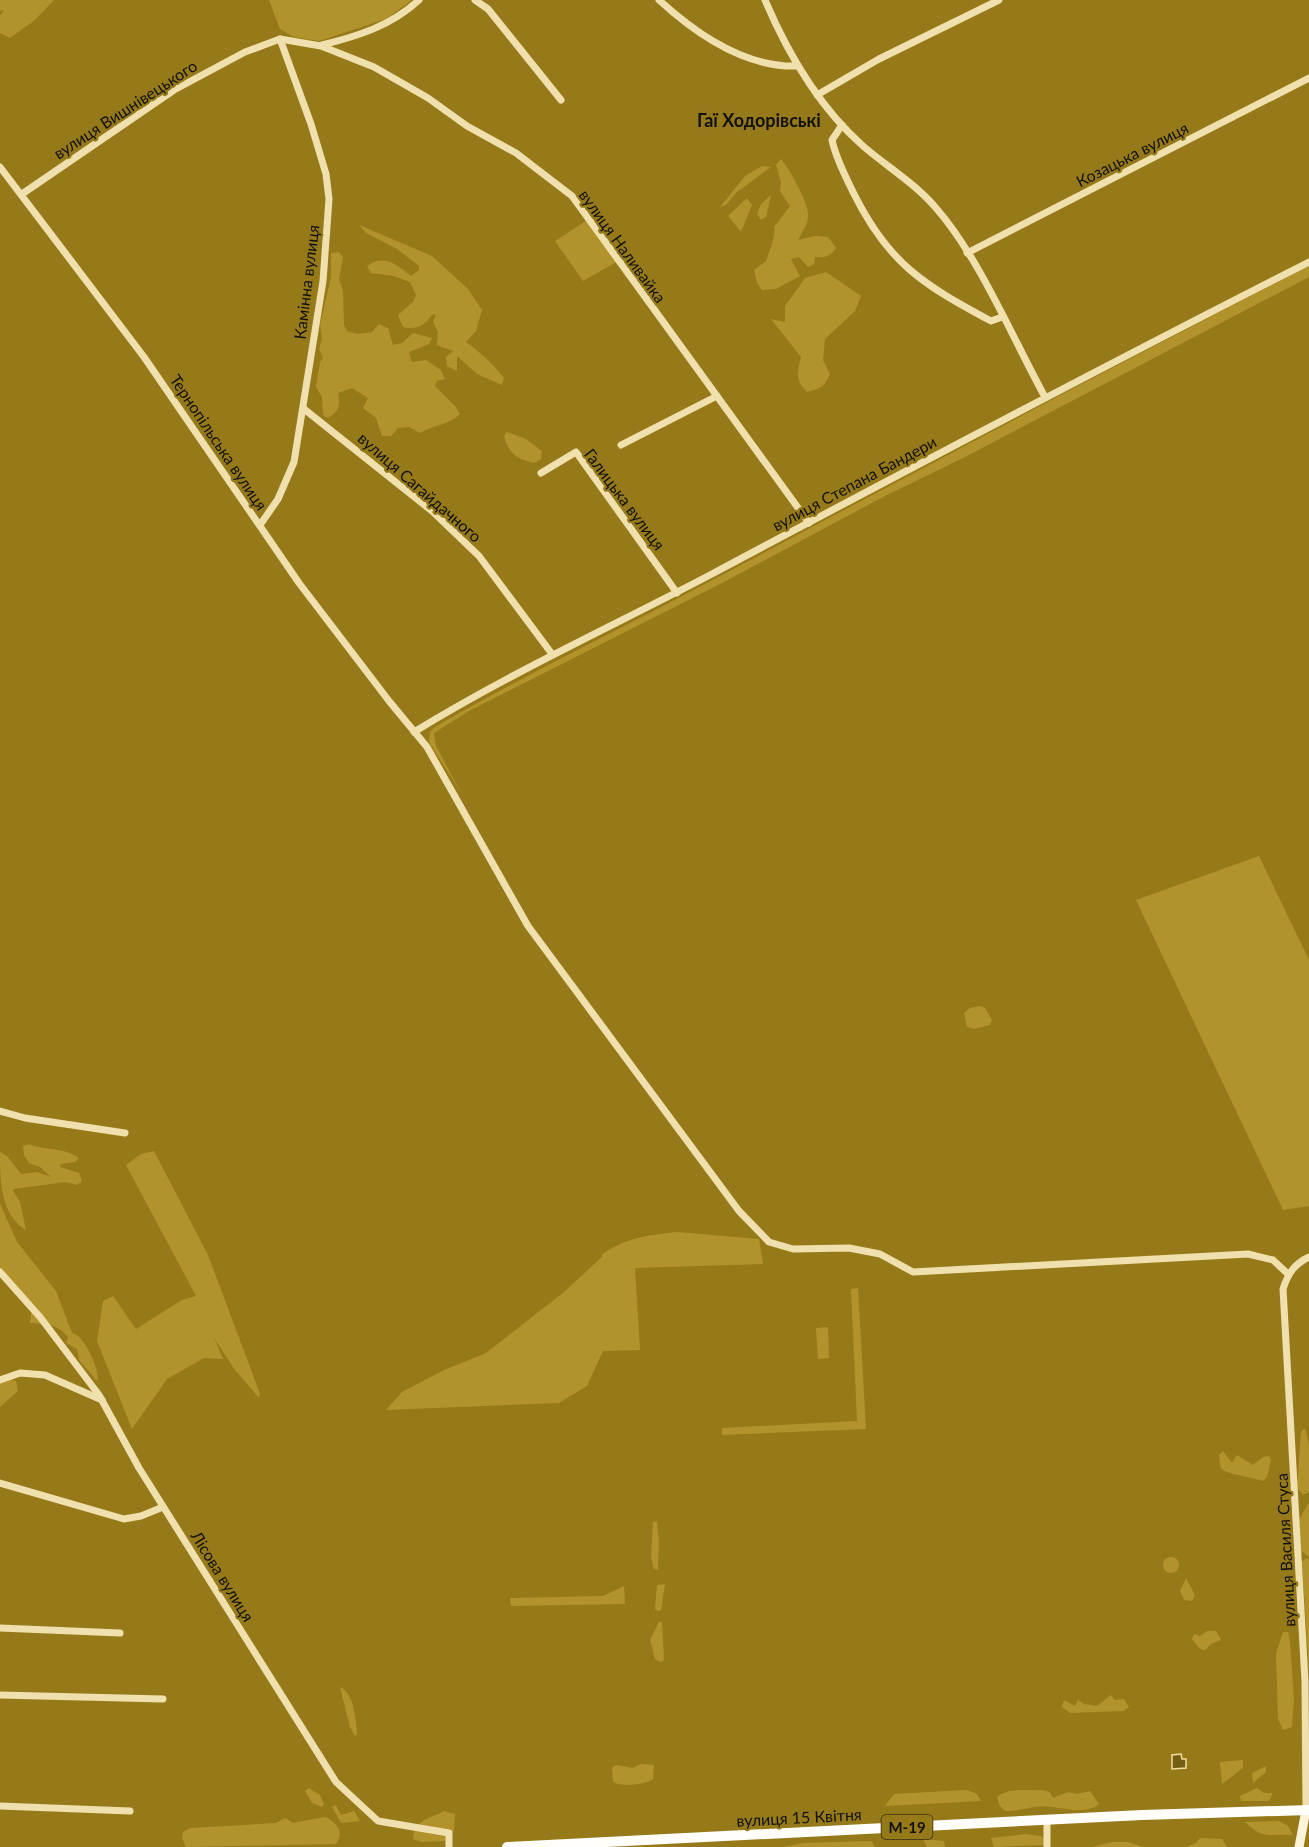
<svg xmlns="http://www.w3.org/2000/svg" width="1309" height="1847" font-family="Lato,sans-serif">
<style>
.green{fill:#b2922a}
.water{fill:#735f12;stroke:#f2dda0;stroke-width:1.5}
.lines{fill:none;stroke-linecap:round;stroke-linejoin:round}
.minor{stroke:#f0e0ad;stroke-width:7}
.secondary{stroke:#fbf4db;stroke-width:9}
.trunk{stroke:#fffefa;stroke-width:10}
.labels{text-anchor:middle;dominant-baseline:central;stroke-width:4.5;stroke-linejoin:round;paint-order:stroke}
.shield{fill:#967a1a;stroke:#393014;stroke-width:1.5}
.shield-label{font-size:15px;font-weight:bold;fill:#111}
.street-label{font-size:16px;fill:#111;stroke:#967a1a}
.neighbourhood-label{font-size:18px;font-weight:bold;fill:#111;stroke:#967a1a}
</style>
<rect width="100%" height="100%" fill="#967a1a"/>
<g class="green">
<polygon points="0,0 54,0 35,20 10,38 0,33 0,16 4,10 0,11"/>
<polygon points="269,0 412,0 386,19 319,41 294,37 280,29"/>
<path d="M781,159C790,170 807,200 808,214C809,224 802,232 798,240L815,236L828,237L836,248C831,256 825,258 815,257L814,264L808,267L799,257L791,259L800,276L776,289L762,290L757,283L754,270L766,261C769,252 776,236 774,227L790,206L780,191L781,182L776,165Z"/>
<polygon points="762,166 771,167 737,192 726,205 720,207 745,176"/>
<polygon points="771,195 766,217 761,220 757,214 761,204"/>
<polygon points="747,198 752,205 741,232 728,216"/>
<polygon points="587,220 616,262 583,281 555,241"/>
<path d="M359,225L432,256L467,288L482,310L476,331L466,342C481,353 492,363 504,378L502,385L477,374L457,356V371L447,366L446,357L453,351L437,345L438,332L433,322L436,314L432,315C424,326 416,330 403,327L398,315L413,302L416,295L410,282L394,276L371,273L367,266C384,254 396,264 411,276L419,270V266L397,249L366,233Z"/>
<path d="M339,252L343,257L339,279L343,291L344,325L347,331L358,334L372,332L379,324L388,328L393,345L402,343L413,333L432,338L429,344L409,352L412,362L426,360L441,370L445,379L437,381L435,386L455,406L460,414C449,425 433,425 420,433L409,427L398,428L391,436H382L376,418L363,408L368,398L352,388L338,393C340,405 340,411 328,418L323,415L322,397L316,387L320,362L323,358L319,349L322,339L320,325L331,277V253Z"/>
<path d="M1309,266V277L965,457L883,497L722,583L469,711L434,733L436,746L461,793L429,742L430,732L435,727C528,673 625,627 720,576C916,472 1111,367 1309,266Z"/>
<path d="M826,272L861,296L855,311L825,339L823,360L830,374C825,386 820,389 807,392C795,380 797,373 801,357L771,319L785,322V306L805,278Z"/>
<path d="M507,432L526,439L542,451L541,459L534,463C517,459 509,454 504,436Z"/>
<polygon points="1259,856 1309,960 1309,1206 1283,1210 1136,900"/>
<polygon points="980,1006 985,1008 992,1020 990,1025 974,1029 967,1027 964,1013 970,1008"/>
<path d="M29,1144C46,1151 64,1147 79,1158L75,1162L61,1164L60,1167L79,1173L82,1181L77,1185L65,1182L14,1189L13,1191L20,1202L26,1230C0,1215 0,1179 0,1152L7,1156L21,1174L37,1172L51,1177L40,1167L29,1163L24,1155L23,1146Z"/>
<polygon points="154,1151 208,1255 260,1394 259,1398 235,1370 214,1338 223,1359 204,1358 167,1379 132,1429 97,1341 103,1301 113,1296 136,1329 182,1300 196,1296 126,1165 141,1154"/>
<path d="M0,1204L17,1242L56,1291L72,1333C85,1335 101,1373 97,1381L79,1360L77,1349L66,1343L68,1337C56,1323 46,1324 30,1323L32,1304L0,1276Z"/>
<path d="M677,1232L759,1239L763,1264L635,1268L640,1350L603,1351L587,1386L559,1403L386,1410L402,1392L444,1370L486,1353L564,1292L603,1256L601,1255C625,1238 648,1235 677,1232Z"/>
<polygon points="858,1288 866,1429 722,1435 722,1428 857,1421 851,1289"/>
<polygon points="828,1327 829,1358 818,1359 816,1328"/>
<polygon points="8,1379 16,1381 18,1391 0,1407 0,1383"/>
<polygon points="1305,1428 1309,1445 1309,1492 1303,1495 1297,1488 1301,1432"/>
<path d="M1223,1451L1232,1463L1237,1455L1253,1465L1263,1457L1269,1456L1271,1460L1267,1477L1263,1481C1255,1478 1226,1474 1222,1469C1219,1466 1220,1460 1219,1455Z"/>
<polygon points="1308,1504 1309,1504 1309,1557 1301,1551 1299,1520"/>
<polygon points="653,1521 657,1522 659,1541 658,1570 654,1569 651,1558"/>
<circle cx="1171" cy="1565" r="8"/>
<polygon points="1306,1558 1309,1560 1309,1672 1302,1562"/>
<polygon points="1186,1578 1195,1595 1192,1601 1184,1600 1180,1591"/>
<polygon points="665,1584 661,1610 658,1611 655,1609 657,1585"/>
<polygon points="624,1586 625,1604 511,1606 510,1598 603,1596"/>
<polygon points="659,1622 662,1622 664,1660 661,1662 655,1659 650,1640"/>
<polygon points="1207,1631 1216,1631 1221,1640 1211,1644 1205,1650 1200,1649 1192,1639 1194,1634 1200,1636"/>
<polygon points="1283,1632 1288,1632 1290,1641 1294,1700 1292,1727 1283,1730 1278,1719 1276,1654"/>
<path d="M340,1687C354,1693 356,1720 357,1734L355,1736L350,1727Z"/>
<polygon points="1111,1695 1115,1700 1124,1699 1129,1707 1124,1711 1070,1713 1062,1707 1064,1700 1075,1706 1078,1700 1084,1704 1097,1706"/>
<polygon points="1243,1760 1243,1768 1222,1784 1220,1762"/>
<path d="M641,1764L654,1765L653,1779C645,1785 621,1787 613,1782L612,1768L616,1765L632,1768Z"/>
<polygon points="1266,1766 1266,1772 1253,1783 1252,1773"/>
<polygon points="309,1788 320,1795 324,1804 322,1807 312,1803 305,1791"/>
<polygon points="1257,1788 1264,1793 1272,1793 1271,1798 1268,1801 1241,1801 1240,1796"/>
<polygon points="967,1790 977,1794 981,1801 885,1806 894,1794"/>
<path d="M1042,1790L1050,1792L1053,1798L1068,1792L1077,1794L1090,1791L1099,1804C1082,1818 1053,1803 1034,1807C1023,1809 1016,1811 1005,1811L1000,1806L997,1797C1007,1787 1029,1791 1042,1790Z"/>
<polygon points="336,1805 341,1815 354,1811 360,1821 341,1823 332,1807"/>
<path d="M444,1811L455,1814L454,1831L445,1841L422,1842L413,1839C415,1818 431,1819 444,1811Z"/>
<path d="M325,1817C337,1823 345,1831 336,1844L186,1847L182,1838L183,1832L190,1828L276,1823L285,1818L293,1823Z"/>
<path d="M1279,1821L1288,1826L1293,1835C1270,1833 1264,1841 1245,1822Z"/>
<polygon points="1026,1834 1041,1836 1045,1840 1044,1845 994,1847 991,1838"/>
<polygon points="1200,1838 1222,1839 1227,1847 1186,1847 1196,1843"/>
<polygon points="923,1839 944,1841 945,1847 927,1847"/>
<polygon points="871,1841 875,1847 783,1847 803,1843"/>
<polygon points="1112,1842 1128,1842 1143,1847 1092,1847"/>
</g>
<polygon class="water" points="1181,1754 1182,1759 1186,1759 1186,1768 1172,1769 1172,1755"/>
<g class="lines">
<g class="minor">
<polyline points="475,0 488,9 561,100"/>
<path d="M659,0C696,34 746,68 798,66"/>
<path d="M765,0C788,54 819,107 863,146C886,166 916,184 936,208C979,257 1013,339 1045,397"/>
<path d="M322,45C358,36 391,26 419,0"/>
<polyline points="817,95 879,59 999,0"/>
<path d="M842,125L832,140C836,159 845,175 853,192C888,263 922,284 991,321L1002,317"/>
<polyline points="0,167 144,357 299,583 389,701 427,747 528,926 739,1211 769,1242 793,1249 849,1248 880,1254 913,1272 1248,1254 1273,1260 1288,1274"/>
<polyline points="22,194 174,90 245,52 280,39 321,46 374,67 428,98 467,126 516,153 572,196 809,523"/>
<polyline points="967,253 1309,78"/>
<polyline points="304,409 432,511 479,556 552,654"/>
<polyline points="621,445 717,396"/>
<polyline points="541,473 576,452 677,593"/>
<polyline points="260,525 278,499 294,462 323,281 329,199 326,174 311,124 280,39"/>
<path d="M414,732C510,673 611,627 710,575C909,469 1108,364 1309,262"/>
<polyline points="0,1111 25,1118 125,1133"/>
<polyline points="0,1272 40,1317 99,1395 139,1468 336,1782 378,1821 449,1833 449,1847"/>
<polyline points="0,1380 20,1373 45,1375 102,1400"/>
<polyline points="0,1483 124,1519 141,1516 163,1507"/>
<polyline points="0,1628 120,1633"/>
<polyline points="0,1695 163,1699"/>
<polyline points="0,1806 130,1811"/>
<path d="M1306,1810L1305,1681L1283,1289C1288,1274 1294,1264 1309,1257"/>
<polyline points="1047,1820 1047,1847"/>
</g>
<polyline class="secondary" points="1299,1847 1306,1810"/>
<polyline class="trunk" points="507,1847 1142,1815 1309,1810"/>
</g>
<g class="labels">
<rect class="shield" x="881.5" y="1815" width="51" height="24" rx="4.5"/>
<g class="shield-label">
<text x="907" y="1827">М-19</text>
</g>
<g class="street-label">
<text transform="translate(125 109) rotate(-33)">вулиця Вишнівецького</text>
<text transform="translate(1132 154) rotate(-27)">Козацька вулиця</text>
<text transform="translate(623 246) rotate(54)">вулиця Наливайка</text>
<text transform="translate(306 282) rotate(-83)">Камінна вулиця</text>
<text transform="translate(219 442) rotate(56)">Тернопільська вулиця</text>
<text transform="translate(854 483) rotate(-28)">вулиця Степана Бандери</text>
<text transform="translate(420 487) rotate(41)">вулиця Сагайдачного</text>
<text transform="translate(625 499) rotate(53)">Галицька вулиця</text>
<text transform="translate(1285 1550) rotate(-93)">вулиця Василя Стуса</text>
<text transform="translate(223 1576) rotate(58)">Лісова вулиця</text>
<text transform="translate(799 1817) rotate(-3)">вулиця 15 Квітня</text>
</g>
<g class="neighbourhood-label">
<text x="759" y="120">Гаї Ходорівські</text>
</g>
</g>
</svg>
